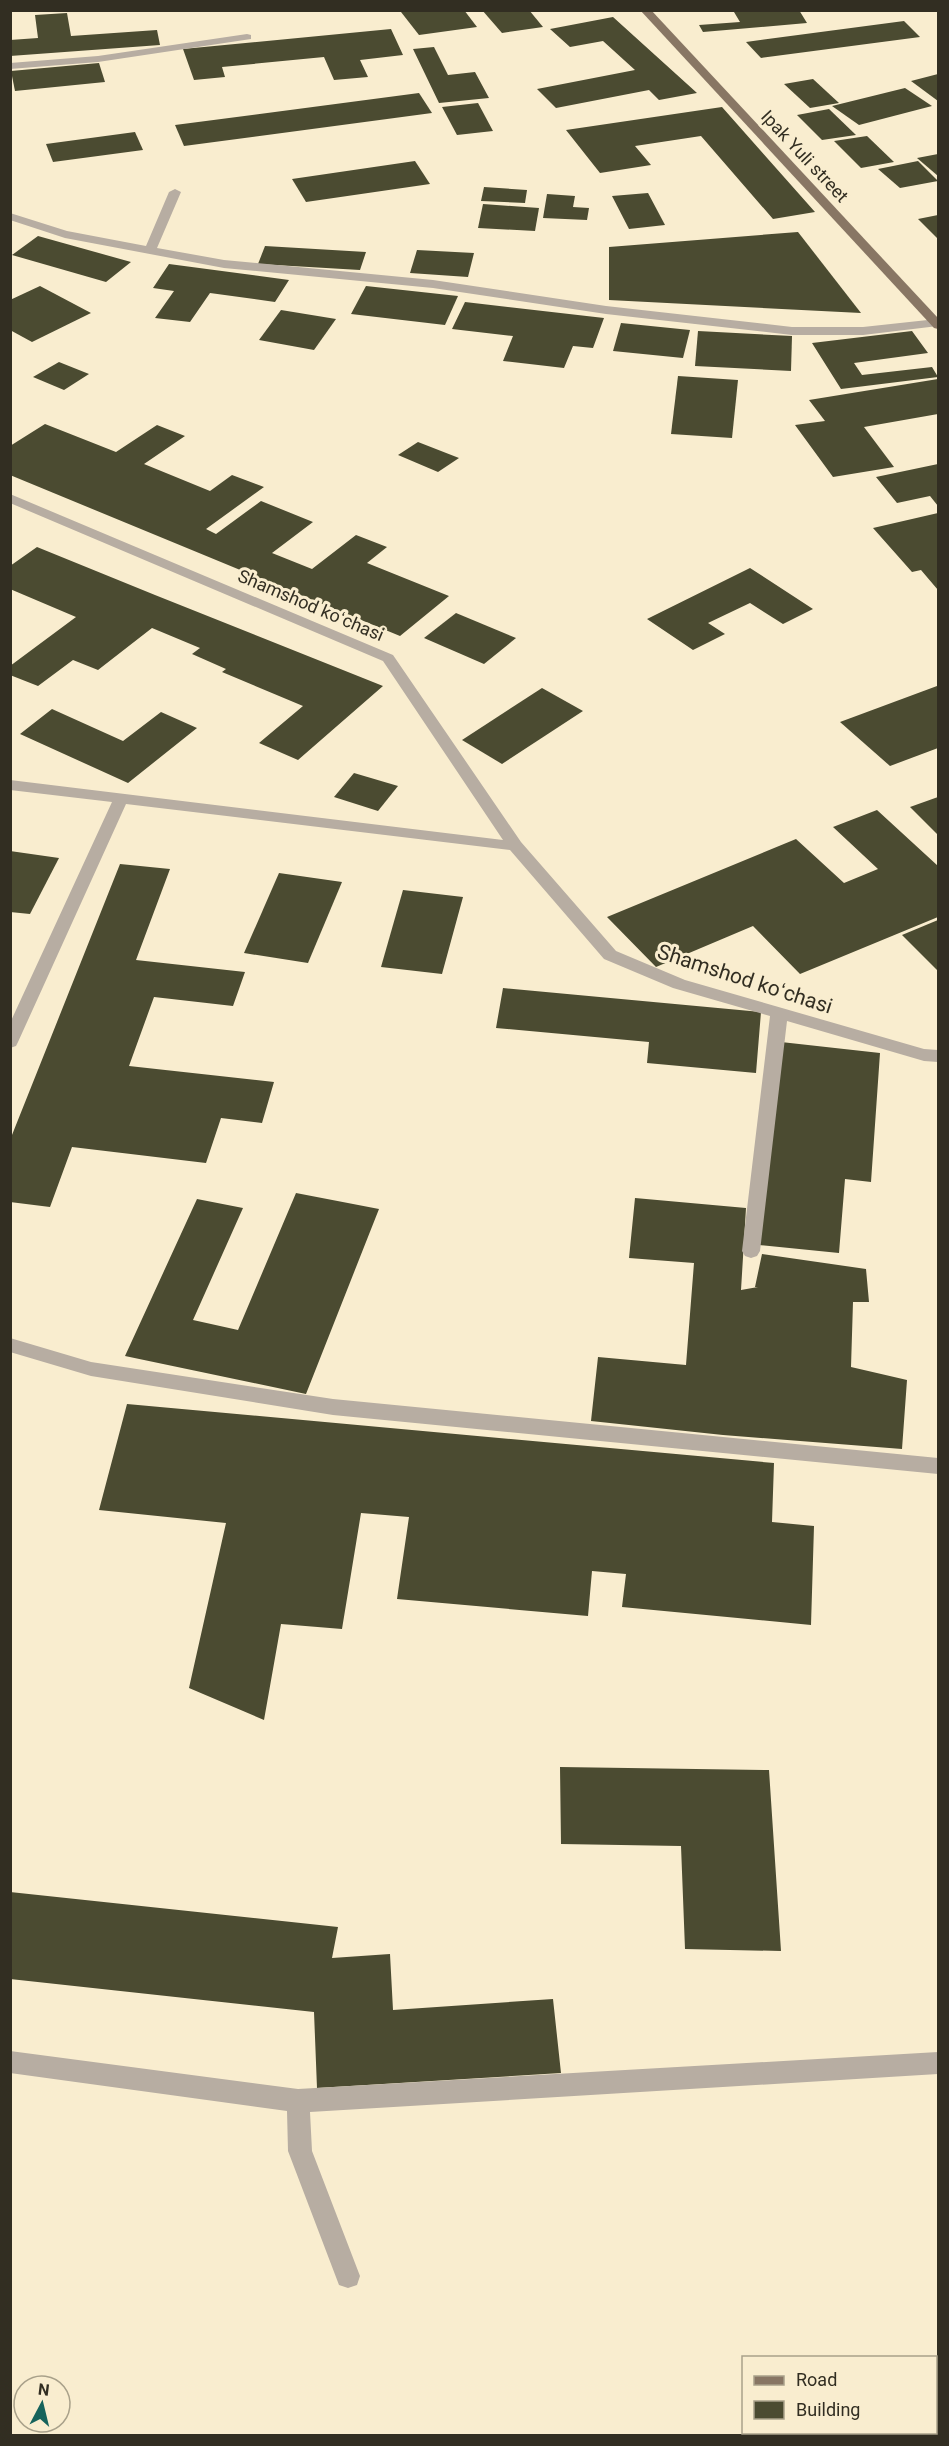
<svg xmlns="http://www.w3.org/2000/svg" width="949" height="2446" font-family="Roboto,sans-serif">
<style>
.building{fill:#4b4b31}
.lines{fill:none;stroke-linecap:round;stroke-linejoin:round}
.minor{fill:#b7ada2;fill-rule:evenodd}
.major{fill:#887664;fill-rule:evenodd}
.labels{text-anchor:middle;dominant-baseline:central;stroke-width:6;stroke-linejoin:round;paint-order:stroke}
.far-street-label{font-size:18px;fill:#322e22;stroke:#f9edcf}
.street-label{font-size:21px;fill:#322e22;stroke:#f9edcf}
</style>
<rect width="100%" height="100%" fill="#f9edcf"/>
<g class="building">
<polygon points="412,10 464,10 477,27 419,35 401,12"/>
<polygon points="482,10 529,10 543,27 502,33"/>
<polygon points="752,10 799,10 807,23 703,32 699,25 740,22 734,12"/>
<polygon points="67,13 71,36 157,30 160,45 10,56 10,40 38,38 35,15"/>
<polygon points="613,17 697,93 659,100 649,90 556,108 537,89 635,70 603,41 570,47 550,29"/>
<polygon points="904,21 920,37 761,58 746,42"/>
<polygon points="391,29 403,55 360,60 368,77 334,80 324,57 222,67 225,77 194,80 183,49"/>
<polygon points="434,47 448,75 475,72 489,98 439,103 413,49"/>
<polygon points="99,63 105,82 15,91 11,71"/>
<polygon points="938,74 938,101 911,81"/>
<polygon points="813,79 839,103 810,108 784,84"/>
<polygon points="905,88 932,106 859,125 832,106"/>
<polygon points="419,93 432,113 184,146 175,125"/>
<polygon points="478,103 493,131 457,135 442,107"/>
<polygon points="722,107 815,212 773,219 701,136 635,146 651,165 600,173 566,130"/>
<polygon points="829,109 856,135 822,140 797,115"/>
<polygon points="135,132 143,150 53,162 46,144"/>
<polygon points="867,136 894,162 861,168 834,141"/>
<polygon points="938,154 938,176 917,158"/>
<polygon points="415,161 430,184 306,202 292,179"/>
<polygon points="918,161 938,181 900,188 878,169"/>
<polygon points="484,187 527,190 525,203 481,201"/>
<polygon points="648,193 665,225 629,229 612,196"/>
<polygon points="547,194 575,196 573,207 589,208 587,220 543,218"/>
<polygon points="483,204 539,208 535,231 478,228"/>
<polygon points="938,215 938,239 918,219"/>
<polygon points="798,232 861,313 609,300 609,247"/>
<polygon points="38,236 131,262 106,282 12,255"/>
<polygon points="265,246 366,252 360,270 258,264"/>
<polygon points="417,250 474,253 468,277 410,273"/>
<polygon points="169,264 289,280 275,302 210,293 190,322 155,318 174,291 153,288"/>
<polygon points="40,286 91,313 32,342 10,330 10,300"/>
<polygon points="366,286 458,296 445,325 351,314"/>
<polygon points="465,302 604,318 593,348 573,346 564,368 503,361 513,336 452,329"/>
<polygon points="281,310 336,319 314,350 259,340"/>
<polygon points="621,323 690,330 683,358 613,351"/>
<polygon points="698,331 792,336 791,371 695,366"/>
<polygon points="912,331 928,353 854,363 862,375 932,367 938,377 841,389 812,343"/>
<polygon points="59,362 89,374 64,390 33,377"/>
<polygon points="678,376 738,380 732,438 671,434"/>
<polygon points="938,379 938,414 864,427 894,467 833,477 795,425 825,421 809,400"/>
<polygon points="45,424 116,452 157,425 185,436 144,464 210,491 232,475 264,487 206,529 216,534 261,501 313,522 272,553 312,569 356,535 387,547 367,563 449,596 400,636 10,475 10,446"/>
<polygon points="418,442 459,458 438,472 398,455"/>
<polygon points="938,464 938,506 930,496 897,503 876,477"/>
<polygon points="938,513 938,590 921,570 912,572 873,528"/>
<polygon points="37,547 155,595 383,686 298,760 259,743 303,706 222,672 226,669 192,654 200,648 152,628 98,670 73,660 38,686 10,675 10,666 76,617 10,589 10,566"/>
<polygon points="750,568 813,609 783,624 750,603 708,623 725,634 693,650 647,619"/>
<polygon points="456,613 516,638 484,664 424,638"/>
<polygon points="937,686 938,688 938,748 890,766 840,722"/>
<polygon points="542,688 583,711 502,764 462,740"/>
<polygon points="52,709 123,741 161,712 197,728 128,783 20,734"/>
<polygon points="354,773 398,786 378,811 334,797"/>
<polygon points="938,797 938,835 910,807"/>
<polygon points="877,810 938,866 938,917 800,974 753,926 656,967 607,917 796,839 844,883 878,869 833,827"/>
<polygon points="10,851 59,858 30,914 10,912"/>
<polygon points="120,864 170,869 136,960 245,972 233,1006 154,997 129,1066 274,1082 262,1123 221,1118 206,1163 72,1147 50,1207 10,1202 10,1140"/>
<polygon points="279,873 342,882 308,963 244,953"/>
<polygon points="403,890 463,897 442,974 381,967"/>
<polygon points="938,920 938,971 902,935"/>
<polygon points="503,988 761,1012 756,1073 647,1063 649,1042 496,1028"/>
<polygon points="781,1042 880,1053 871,1182 845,1179 839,1253 759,1245"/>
<polygon points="296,1193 379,1209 306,1394 125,1356 197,1199 243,1208 193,1320 238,1330"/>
<polygon points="635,1198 746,1208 741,1290 758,1287 755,1287 762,1254 866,1269 869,1302 853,1302 851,1367 907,1380 902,1449 723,1435 591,1421 598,1357 686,1365 694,1263 629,1258"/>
<polygon points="127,1404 774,1463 772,1522 814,1526 811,1625 622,1607 626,1574 592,1571 588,1616 397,1599 409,1517 361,1513 342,1629 281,1624 264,1720 189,1688 226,1523 99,1510"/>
<polygon points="560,1767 769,1770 781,1951 685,1949 681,1846 561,1844"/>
<polygon points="10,1892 338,1927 332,1958 390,1954 393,2010 553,1999 561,2073 317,2088 314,2012 10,1979"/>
</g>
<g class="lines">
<g class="minor">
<polygon points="247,34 251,35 251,39 98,62 10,69 10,63 98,56"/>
<polygon points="175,189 181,192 157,248 224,260 433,280 606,306 792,327 863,327 937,319 938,326 863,335 792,335 606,314 433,288 224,268 65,238 10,220 10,213 67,231 146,246 169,192"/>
<polygon points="10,494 393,655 521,842 616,951 685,980 924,1049 938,1050 938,1062 924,1061 787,1021 760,1251 757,1256 751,1258 745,1256 742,1251 770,1016 673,988 604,959 510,850 126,804 18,1042 16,1046 10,1048 10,1023 112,802 10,790 10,780 503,840 383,661 10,503"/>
<polygon points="10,1338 91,1362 333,1399 938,1458 938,1474 333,1415 91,1376 10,1352"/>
<polygon points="10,2051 298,2089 938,2052 938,2074 310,2112 312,2151 360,2276 357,2285 348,2288 339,2285 288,2151 287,2111 10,2073"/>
</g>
<polygon class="major" points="640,10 651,10 938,318 938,329 934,328"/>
</g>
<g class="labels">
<g class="far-street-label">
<text transform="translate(805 156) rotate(47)">Ipak Yuli street</text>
<text transform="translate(311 605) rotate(23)">Shamshod koʻchasi</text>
</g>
<g class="street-label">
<text transform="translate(745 979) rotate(18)">Shamshod koʻchasi</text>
</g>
</g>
<rect width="949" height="2446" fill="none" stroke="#322e22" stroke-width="24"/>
<rect x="742" y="2356" width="195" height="78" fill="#f9edcf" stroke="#a9a18a" stroke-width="1.5"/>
<rect x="754" y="2376" width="30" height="9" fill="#887664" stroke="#a9a18a" stroke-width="1.5"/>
<text x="796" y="2386" font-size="18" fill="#322e22">Road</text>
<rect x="754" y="2401" width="30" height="18" fill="#4b4b31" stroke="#a9a18a" stroke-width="1.5"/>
<text x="796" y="2416" font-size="18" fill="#322e22">Building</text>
<g transform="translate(42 2404) rotate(7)"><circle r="28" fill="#f9edcf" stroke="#a9a18a" stroke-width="1.5"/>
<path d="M0-4.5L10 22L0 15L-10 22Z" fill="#16635c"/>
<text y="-9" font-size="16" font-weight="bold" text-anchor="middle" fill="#322e22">N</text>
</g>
</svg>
